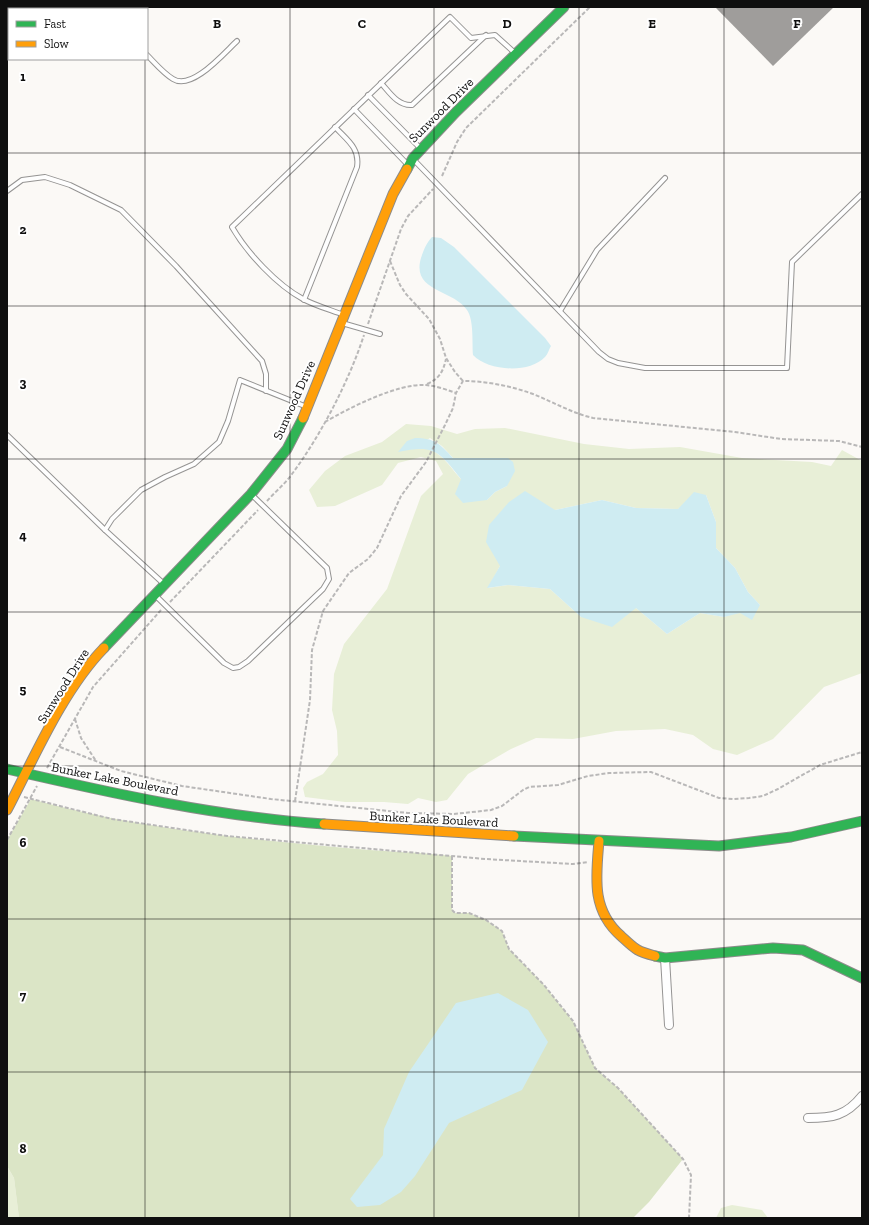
<svg xmlns="http://www.w3.org/2000/svg" width="869" height="1225" font-family="'Zilla Slab',serif">
<style>
.green{fill:#e8efd7;fill-rule:evenodd}
.forest{fill:#dbe5c6}
.water{fill:#cfecf2}
.building{fill:#9f9d9b}
.lines{fill:none;stroke-linecap:round;stroke-linejoin:round}
.lane-casing{stroke:#959493;stroke-width:6}
.street-casing{stroke:#959493;stroke-width:10}
.fast-casing{stroke:#8c8b8a;stroke-width:11}
.slow-casing{stroke:#8c8b8a;stroke-width:11}
.path{stroke:#b9b8b8;stroke-width:2;stroke-dasharray:4 2;stroke-linecap:butt}
.lane{stroke:#fefefe;stroke-width:4}
.street{stroke:#fefefe;stroke-width:8}
.fast{stroke:#30b455;stroke-width:9}
.slow{stroke:#ff9f0a;stroke-width:9}
.grid{fill:none;stroke:#0f0f0f;stroke-width:1;stroke-opacity:0.55}
.labels{text-anchor:middle;dominant-baseline:central;stroke-width:4;stroke-linejoin:round;paint-order:stroke}
.street-label{font-size:13px;fill:#0f0f0f;stroke:#fff}
.grid-label{font-size:13px;text-anchor:middle;font-weight:bold;fill:#0f0f0f;stroke:#fff;stroke-width:4;stroke-linejoin:round;paint-order:stroke}
</style>
<rect width="100%" height="100%" fill="#fbf9f6"/>
<g class="green">
<path d="M406,424L431,426L457,434L475,429L505,428L584,444L629,449L680,447L742,458L812,462L831,466L842,450L862,461V673L824,687L773,739L737,755L713,749L693,735L665,729L616,731L573,739L536,738L511,749L468,774L447,800L436,802L418,798L408,804L384,802H345L305,797L303,788L307,782L323,774L338,755L337,731L332,710L334,674L344,644L387,589L421,496L443,474L436,461L421,457L398,463L382,485L335,506L317,507L309,490L325,471L345,456L382,442ZM430,438L442,446L453,458H508L507,486L495,492L487,500C479,494 470,487 462,480C447,465 440,446 415,448ZM706,495L716,522V548L735,568L748,592L760,605L724,617L700,613L667,634L636,608L581,617L550,589L508,585L488,588L500,566L555,510L602,500L636,508L678,509Z"/>
<polygon points="7,1166 14,1178 19,1218 7,1218"/>
<polygon points="732,1205 762,1210 768,1218 716,1218 721,1208"/>
</g>
<path class="forest" d="M31,799C137,829 248,839 358,849C389,852 420,852 452,856V910L455,913H469L486,920L502,931L509,949L544,985L573,1021L595,1068L618,1088L683,1159L649,1202L633,1218H19L14,1178L7,1166V840Z"/>
<g class="water">
<path d="M432,237L441,238L454,247L545,338L551,346C549,349 548,354 545,357C529,374 488,371 473,355C472,342 474,320 467,310C453,289 411,292 421,258C424,249 426,244 432,237Z"/>
<path d="M415,438C435,438 440,444 453,458H508L513,462L515,471L507,486L495,492L487,500L463,503L455,494L461,479C439,451 434,444 398,452L407,441Z"/>
<polygon points="525,491 555,510 602,500 636,508 678,509 694,492 706,495 716,522 716,548 735,568 748,592 760,605 752,620 740,613 724,617 700,613 667,634 636,608 612,627 581,617 550,589 508,585 487,588 500,566 486,542 489,525 509,502"/>
<polygon points="498,993 528,1010 548,1042 522,1090 449,1123 415,1176 401,1192 380,1205 357,1207 350,1199 383,1155 384,1129 409,1072 456,1003"/>
</g>
<polygon class="building" points="715,7 834,7 773,66"/>
<g class="lines">
<g class="lane-casing">
<g id="lane">
<polyline points="106,7 107,9"/>
<path d="M147,55C155,63 163,73 173,79C192,91 224,53 237,41"/>
<path d="M381,83C390,93 398,106 412,105L486,35"/>
<polyline points="368,95 420,148"/>
<polyline points="354,109 408,165"/>
<polyline points="413,159 599,352 608,359 618,363 645,368 787,368 792,262 862,194"/>
<polyline points="7,191 22,180 45,177 70,185 121,210 176,266 262,361 266,374 266,391"/>
<path d="M304,300L357,167C360,148 347,140 335,127"/>
<polyline points="560,311 597,250 665,178"/>
<path d="M344,315C331,310 316,306 303,299C277,285 247,253 232,227L450,17L471,38L495,35L516,54"/>
<polyline points="342,323 380,334"/>
<polyline points="7,435 105,530"/>
<polyline points="164,584 105,530 112,519 141,490 165,477 194,464 219,442 228,421 240,380 307,407"/>
<polyline points="155,595 224,663 233,668 239,667 248,661 323,589 329,579 327,568 252,495"/>
</g>
</g>
<g class="street-casing">
<g id="street">
<polyline points="22,9 24,7"/>
<polyline points="7,23 9,21"/>
<polyline points="665,958 669,1025"/>
<path d="M808,1118C832,1118 846,1116 862,1096"/>
</g>
</g>
<g class="fast-casing">
<g id="fast">
<polyline points="407,169 413,158 456,112 564,7"/>
<polyline points="104,648 251,494 287,449 303,418"/>
<path d="M7,769C110,793 219,817 324,824"/>
<polyline points="514,836 719,846 791,837 862,821"/>
<polyline points="655,956 665,958 773,948 803,950 862,978"/>
</g>
</g>
<g class="slow-casing">
<g id="slow">
<polyline points="303,418 393,194 407,169"/>
<path d="M7,810C34,758 63,690 104,648"/>
<polyline points="324,824 514,836"/>
<path d="M599,841C596,877 591,910 621,936C635,949 636,951 655,956"/>
</g>
</g>
<g class="path">
<polyline points="442,176 457,142 466,128 590,7"/>
<polyline points="390,261 400,285 406,294 429,319 440,339 446,358 455,372 463,381"/>
<polyline points="368,324 401,229 408,216 433,189"/>
<path d="M427,384C439,379 443,372 446,359"/>
<path d="M325,422C349,408 398,383 426,385C437,386 447,390 456,393"/>
<path d="M267,501C275,492 285,484 292,474C321,435 349,381 364,335"/>
<polyline points="170,602 258,510"/>
<polyline points="75,719 81,738 96,761"/>
<polyline points="60,747 121,771 182,786 271,799 408,813 454,814 491,810 502,806 523,790 529,787 558,785 588,776 609,773 651,772 719,798 734,799 749,798 763,796 778,789 820,765 862,752"/>
<polyline points="47,768 93,687 161,610"/>
<polyline points="24,797 112,819 227,836 485,859 573,864 588,862"/>
<path d="M295,801L310,700L312,650L323,611L349,573L368,559L377,548L401,496L426,462L445,425L453,408L456,393L463,381C486,381 511,386 533,394C553,402 572,413 593,418L735,432L781,439L839,441L862,447"/>
<polyline points="7,840 37,786"/>
<polyline points="452,856 452,910 455,913 469,913 486,920 502,931 509,949 544,985 573,1021 595,1068 618,1088 683,1159 691,1175 689,1218"/>
</g>
<use href="#lane" class="lane"/>
<use href="#street" class="street"/>
<use href="#fast" class="fast"/>
<use href="#slow" class="slow"/>
</g>
<path class="grid" d="M145,7V9M290,7V1218M434,7V1218M579,7V1218M724,7V1218M145,59V1218M7,153H862M7,306H862M7,459H862M7,612H862M7,766H862M7,919H862M7,1072H862"/>
<g class="labels">
<g class="street-label">
<text transform="translate(441 110) rotate(-45)">Sunwood Drive</text>
<text transform="translate(294 400) rotate(-66)">Sunwood Drive</text>
<text transform="translate(63 686) rotate(-58)">Sunwood Drive</text>
<text transform="translate(115 779) rotate(11)">Bunker Lake Boulevard</text>
<text transform="translate(434 819) rotate(3)">Bunker Lake Boulevard</text>
</g>
</g>
<g class="grid-label">
<text x="217" y="28">B</text>
<text x="362" y="28">C</text>
<text x="507" y="28">D</text>
<text x="652" y="28">E</text>
<text x="797" y="28">F</text>
<text x="23" y="81">1</text>
<text x="23" y="234">2</text>
<text x="23" y="387">3</text>
<text x="23" y="540">4</text>
<text x="23" y="694">5</text>
<text x="23" y="847">6</text>
<text x="23" y="1000">7</text>
<text x="23" y="1153">8</text>
</g>
<rect width="869" height="1225" fill="none" stroke="#0f0f0f" stroke-width="16"/>
<rect x="8" y="8" width="140" height="52" fill="#ffffff" stroke="#9f9f9f"/>
<rect x="16" y="21" width="20" height="6" fill="#30b455" stroke="#9f9f9f"/>
<text x="44" y="28" font-size="12" fill="#0f0f0f">Fast</text>
<rect x="16" y="41" width="20" height="6" fill="#ff9f0a" stroke="#9f9f9f"/>
<text x="44" y="48" font-size="12" fill="#0f0f0f">Slow</text>
</svg>
